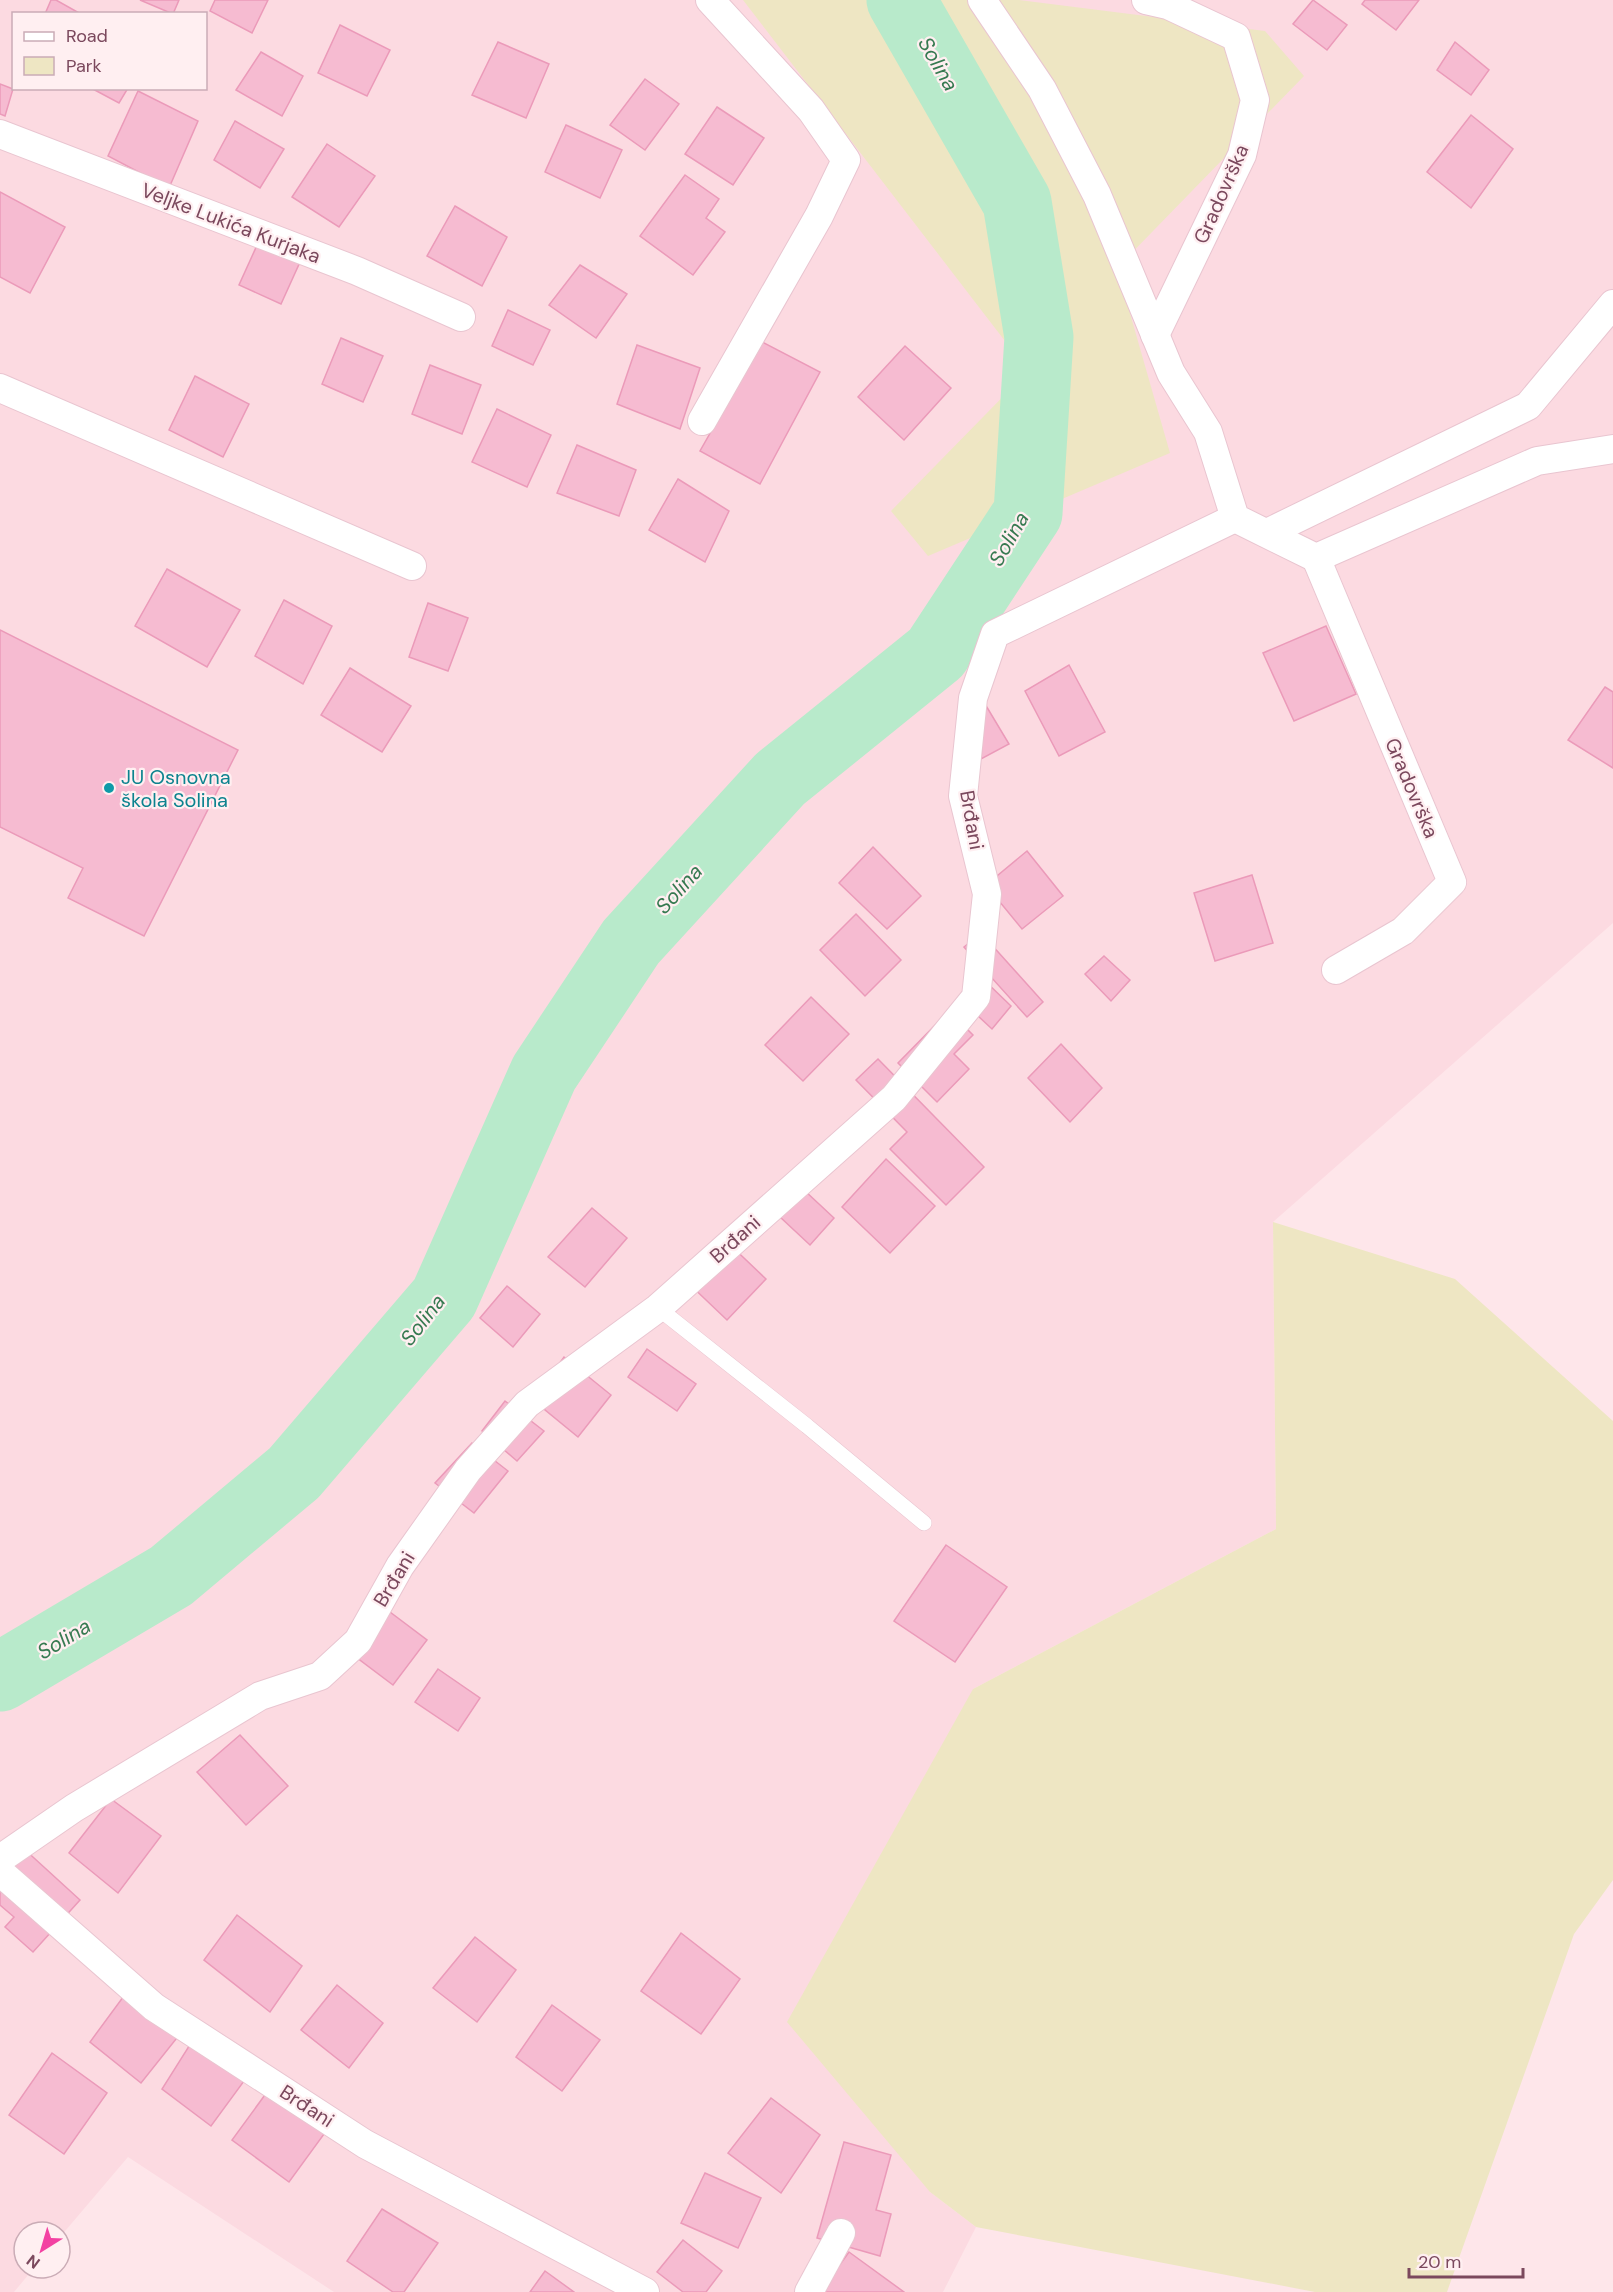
<svg xmlns="http://www.w3.org/2000/svg" width="1613" height="2292" font-family="'DM Sans',sans-serif">
<style>
.residential{fill:#fcdae1;fill-rule:evenodd}
.green{fill:#eee6c3}
.lines{fill:none;stroke-linecap:round;stroke-linejoin:round}
.river{stroke:#b8eacb;stroke-width:69}
.building{fill:#f6bbd1;stroke:#eb9ab9;stroke-width:1.5}
.lane-casing{stroke:#e9c5d0;stroke-width:16}
.street-casing{stroke:#e9c5d0;stroke-width:30}
.lane{stroke:#fff;stroke-width:15}
.street{stroke:#fff;stroke-width:28}
.culture-dot{fill:#0f9aa8;stroke:#ffeff1;stroke-width:2}
.labels{text-anchor:middle;dominant-baseline:central;stroke-width:4.5;stroke-linejoin:round;paint-order:stroke}
.street-label{font-size:20px;fill:#7b485d;stroke:#ffeff1}
.culture-label{font-size:20px;fill:#0d838f;stroke:#ffeff1;text-anchor:start}
.water-label{font-size:21px;font-style:italic;fill:#377a51;stroke:#ffeff1}
</style>
<rect width="100%" height="100%" fill="#fee6ea"/>
<path class="residential" d="M0,0H1613V923L1273,1222L1276,1529L973,1689L930,2192L976,2227L943,2292H334L128,2157L60,2237V2232H24V2268H34L14,2292H0ZM14,14H206V88H14Z"/>
<g class="green">
<polygon points="743,0 1019,0 1265,31 1304,76 1117,268 1170,453 928,556 891,511 1028,371"/>
<polygon points="1273,1222 1455,1279 1613,1421 1613,1880 1574,1934 1447,2292 1315,2292 976,2227 930,2192 787,2022 973,1689 1276,1529"/>
</g>
<g class="lines">
<polyline class="river" points="0,1677 171,1576 294,1473 444,1298 544,1073 631,942 780,779 936,653 1028,513 1039,337 1017,202 901,0"/>
</g>
<g class="building">
<polygon points="51,0 56,0 81,14 45,14"/>
<polygon points="140,0 179,0 173,14"/>
<polygon points="215,0 268,0 252,33 210,11"/>
<polygon points="1313,0 1347,25 1327,50 1293,24"/>
<polygon points="1365,0 1419,0 1396,30 1362,4"/>
<polygon points="340,25 390,50 367,96 318,73"/>
<polygon points="498,42 549,64 526,118 472,95"/>
<polygon points="1455,42 1489,70 1471,95 1437,70"/>
<polygon points="261,52 303,76 282,116 236,90"/>
<polygon points="645,79 679,104 645,150 610,125"/>
<polygon points="0,84 13,89 5,116 0,114"/>
<polygon points="91,88 128,88 119,103"/>
<polygon points="138,91 198,121 169,188 108,156"/>
<polygon points="717,107 764,138 733,185 685,154"/>
<polygon points="1471,115 1513,149 1471,208 1427,172"/>
<polygon points="235,121 284,149 260,188 214,160"/>
<polygon points="566,125 622,150 600,198 545,172"/>
<polygon points="327,144 375,176 339,227 292,197"/>
<polygon points="685,175 719,199 706,218 725,232 693,275 640,236"/>
<polygon points="0,192 65,227 30,293 0,277"/>
<polygon points="455,206 507,237 482,286 427,256"/>
<polygon points="258,243 300,262 281,304 239,285"/>
<polygon points="580,265 627,294 596,338 549,305"/>
<polygon points="508,310 550,330 533,365 492,346"/>
<polygon points="341,338 383,356 363,402 322,384"/>
<polygon points="762,342 820,372 760,484 700,451"/>
<polygon points="637,345 700,368 680,429 617,404"/>
<polygon points="905,346 951,388 904,440 858,397"/>
<polygon points="430,365 481,385 462,434 412,414"/>
<polygon points="195,376 249,404 223,457 169,430"/>
<polygon points="497,409 551,435 527,487 472,462"/>
<polygon points="577,445 636,470 619,516 557,493"/>
<polygon points="678,479 729,511 705,562 649,530"/>
<polygon points="167,569 240,610 207,667 135,626"/>
<polygon points="284,600 332,626 303,684 255,656"/>
<polygon points="428,603 468,618 448,671 409,657"/>
<polygon points="1326,626 1356,694 1294,721 1263,653"/>
<polygon points="0,630 238,750 144,936 68,898 83,868 0,827"/>
<polygon points="1069,665 1105,732 1059,756 1025,691"/>
<polygon points="350,668 411,706 382,752 321,715"/>
<polygon points="1605,687 1613,692 1613,768 1568,740"/>
<polygon points="985,704 1009,744 981,759"/>
<polygon points="873,847 921,896 887,929 839,883"/>
<polygon points="1027,851 1063,896 1022,929 986,885"/>
<polygon points="1252,875 1273,943 1215,961 1194,893"/>
<polygon points="856,914 901,960 865,996 820,950"/>
<polygon points="981,933 1043,1002 1027,1017 964,947"/>
<polygon points="1104,956 1130,980 1111,1001 1085,974"/>
<polygon points="982,978 1011,1006 992,1029 963,1002"/>
<polygon points="811,997 849,1034 803,1081 765,1045"/>
<polygon points="949,1011 973,1035 954,1054 969,1069 937,1102 898,1063"/>
<polygon points="1061,1044 1102,1088 1070,1122 1028,1078"/>
<polygon points="878,1059 984,1167 946,1205 890,1149 907,1132 856,1080"/>
<polygon points="886,1159 935,1206 890,1253 842,1207"/>
<polygon points="804,1190 834,1218 810,1245 780,1217"/>
<polygon points="592,1208 627,1238 585,1287 548,1257"/>
<polygon points="723,1238 766,1279 727,1320 684,1279"/>
<polygon points="507,1286 540,1314 513,1347 480,1318"/>
<polygon points="647,1349 696,1384 677,1411 628,1377"/>
<polygon points="564,1357 611,1395 578,1437 533,1400"/>
<polygon points="505,1401 544,1431 517,1461 482,1431"/>
<polygon points="472,1443 508,1471 474,1513 435,1483"/>
<polygon points="946,1545 1007,1587 955,1662 894,1621"/>
<polygon points="382,1606 427,1640 393,1685 348,1651"/>
<polygon points="438,1669 480,1698 458,1731 415,1702"/>
<polygon points="240,1735 288,1786 246,1825 197,1772"/>
<polygon points="111,1799 161,1836 118,1893 69,1853"/>
<polygon points="22,1847 80,1900 33,1952 5,1927 14,1917 0,1905 0,1871"/>
<polygon points="237,1915 302,1966 270,2012 204,1960"/>
<polygon points="681,1933 740,1979 701,2034 641,1991"/>
<polygon points="475,1937 516,1970 477,2022 433,1988"/>
<polygon points="337,1985 383,2023 349,2068 301,2030"/>
<polygon points="129,1989 184,2029 141,2083 90,2042"/>
<polygon points="552,2005 600,2040 562,2091 516,2057"/>
<polygon points="196,2035 247,2077 211,2126 162,2089"/>
<polygon points="52,2053 107,2093 64,2154 9,2115"/>
<polygon points="270,2088 327,2130 289,2182 232,2140"/>
<polygon points="771,2098 820,2135 781,2193 728,2153"/>
<polygon points="844,2142 891,2155 876,2210 891,2214 880,2256 817,2238"/>
<polygon points="705,2173 761,2198 738,2248 681,2223"/>
<polygon points="382,2209 438,2243 404,2292 393,2292 347,2261"/>
<polygon points="683,2240 722,2271 706,2292 683,2292 657,2272"/>
<polygon points="849,2252 904,2292 820,2292"/>
<polygon points="545,2271 574,2292 530,2292"/>
</g>
<g class="lines">
<g class="lane-casing">
<polyline id="lane" points="658,1308 807,1426 924,1523"/>
</g>
<g class="street-casing">
<g id="street">
<polyline points="982,0 1042,89 1097,195 1171,373 1208,432 1235,518 1316,558 1537,461 1613,449"/>
<polyline points="1146,0 1168,5 1236,37 1255,100 1242,155 1155,335"/>
<polyline points="0,134 357,271 461,317"/>
<polyline points="0,388 412,566"/>
<polyline points="702,421 819,216 846,160 811,110 710,0"/>
<polyline points="1267,533 1528,406 1613,304"/>
<polyline points="1316,558 1452,882 1403,931 1336,970"/>
<polyline points="0,1859 74,1808 260,1696 320,1676 358,1641 400,1566 468,1470 527,1404 658,1308 894,1098 976,997 987,894 963,796 973,698 995,634 1235,518"/>
<polyline points="0,1872 154,2007 365,2144 645,2292"/>
<polyline points="809,2292 841,2233"/>
</g>
</g>
<use href="#lane" class="lane"/>
<use href="#street" class="street"/>
</g>
<circle class="culture-dot" cx="109" cy="788" r="6"/>
<g class="labels">
<g class="street-label">
<text transform="translate(1221 194) rotate(-66)">Gradovrška</text>
<text transform="translate(231 223) rotate(21)">Veljke Lukića Kurjaka</text>
<text transform="translate(1412 788) rotate(67)">Gradovrška</text>
<text transform="translate(972 820) rotate(80)">Brđani</text>
<text transform="translate(735 1239) rotate(-42)">Brđani</text>
<text transform="translate(394 1579) rotate(-59)">Brđani</text>
<text transform="translate(307 2106) rotate(33)">Brđani</text>
</g>
<g class="culture-label">
<text x="121" y="777">JU Osnovna<tspan x="121" dy="23">škola Solina</tspan></text>
</g>
<g class="water-label">
<text transform="translate(938 64) rotate(60)">Solina</text>
<text transform="translate(1009 539) rotate(-60)">Solina</text>
<text transform="translate(679 889) rotate(-48)">Solina</text>
<text transform="translate(423 1320) rotate(-52)">Solina</text>
<text transform="translate(64 1639) rotate(-31)">Solina</text>
</g>
</g>
<rect x="12" y="12" width="195" height="78" fill="#ffeff1" stroke="#caacb6" stroke-width="1.5"/>
<rect x="24" y="32" width="30" height="9" fill="#ffffff" stroke="#caacb6" stroke-width="1.5"/>
<text x="66" y="42" font-size="18" fill="#7b485d">Road</text>
<rect x="24" y="57" width="30" height="18" fill="#eee6c3" stroke="#caacb6" stroke-width="1.5"/>
<text x="66" y="72" font-size="18" fill="#7b485d">Park</text>
<g transform="translate(42 2250) rotate(217)"><circle r="28" fill="#ffeff1" stroke="#caacb6" stroke-width="1.5"/>
<path d="M0-4.5L10 22L0 15L-10 22Z" fill="#f341a2"/>
<text y="-9" font-size="16" font-weight="bold" text-anchor="middle" fill="#7b485d">N</text>
</g>
<path d="M1409 2268v9h114v-9" fill="none" stroke="#7b485d" stroke-width="3"/>
<text x="1418" y="2268" font-size="18" fill="#7b485d" stroke="#ffeff1" stroke-width="4.5" paint-order="stroke">20 m</text>
</svg>
